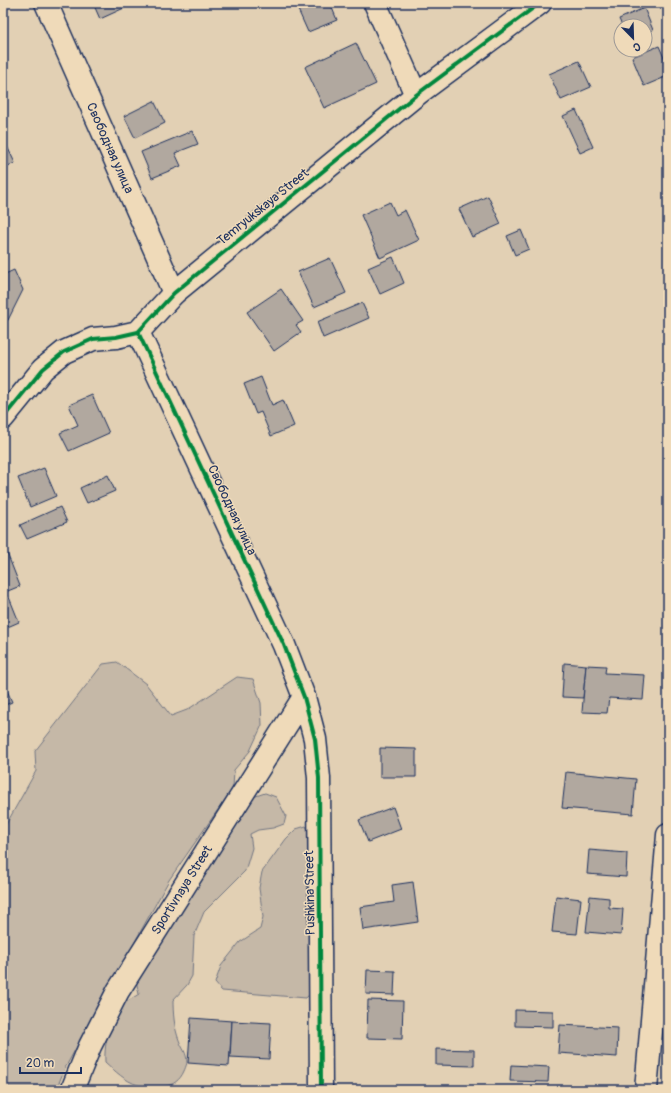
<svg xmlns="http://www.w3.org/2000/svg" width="671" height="1093" font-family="Pangolin,sans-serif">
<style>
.green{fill:#c5b8a7;stroke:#707482}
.building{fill:#b1a89f;stroke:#1b2f5e}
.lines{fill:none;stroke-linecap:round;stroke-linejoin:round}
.minor-casing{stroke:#1b2f5e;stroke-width:25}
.minor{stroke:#efdab9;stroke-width:22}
.cycleway-casing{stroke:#efdab9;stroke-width:6}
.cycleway{stroke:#00873e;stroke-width:4}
.labels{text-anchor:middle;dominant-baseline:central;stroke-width:3;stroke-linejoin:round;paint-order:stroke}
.street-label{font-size:13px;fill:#1b2f5e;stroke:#efdab9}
</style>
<rect width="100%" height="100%" fill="#e2d0b4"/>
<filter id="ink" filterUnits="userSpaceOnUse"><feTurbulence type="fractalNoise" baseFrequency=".025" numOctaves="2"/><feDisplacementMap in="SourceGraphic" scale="8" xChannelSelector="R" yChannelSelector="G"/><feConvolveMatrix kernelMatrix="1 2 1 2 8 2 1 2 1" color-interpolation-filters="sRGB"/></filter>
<g filter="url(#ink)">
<g class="green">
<polygon points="117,662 146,684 171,716 187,710 237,677 253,679 261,703 262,725 250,751 234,770 233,788 169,880 65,1068 56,1090 3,1090 3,830 36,771 35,751 103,664"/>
<path d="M265,793L276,797L286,816L284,824L273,828L258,830L250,834L252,848L245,871L204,912L194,936L192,976L187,985L173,1000C173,1013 174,1027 179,1040C182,1049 187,1052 187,1063C186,1066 185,1069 184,1071C176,1090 155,1089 138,1085C125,1081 115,1071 105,1062C104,1041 110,1018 126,1002C130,999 135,997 139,994L135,976L253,797Z"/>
<polygon points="306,826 311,835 316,987 306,998 222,991 215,983 221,966 240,942 260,929 263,917 259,888 262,872 286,839 296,829"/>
</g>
<g class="building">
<polygon points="93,3 135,3 100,19"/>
<polygon points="295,3 330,3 337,20 308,32"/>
<polygon points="644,8 653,30 645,33 645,26 622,26 619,19"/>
<polygon points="356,43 376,84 324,108 305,67"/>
<polygon points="659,46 668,67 668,76 644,86 632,57"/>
<polygon points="579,61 591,87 561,100 549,74"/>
<polygon points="154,101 165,123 135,138 124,116"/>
<polygon points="576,110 593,147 580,153 563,116"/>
<polygon points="192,131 198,144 175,153 181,166 152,178 141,152"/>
<polygon points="5,142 15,163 3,168 3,143"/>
<polygon points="488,196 501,224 472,237 459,209"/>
<polygon points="390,202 396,215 405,210 419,240 380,258 361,215"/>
<polygon points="521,230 529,249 515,255 507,236"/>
<polygon points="393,257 404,283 380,294 368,268"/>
<polygon points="330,258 346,293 314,307 298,272"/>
<polygon points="14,270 23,290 8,320 3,322 3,275"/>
<polygon points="281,289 303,321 296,325 301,332 274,351 247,312"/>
<polygon points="362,303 369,318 323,338 317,322"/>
<polygon points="261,377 272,405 283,400 294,426 271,436 261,412 256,414 244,384"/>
<polygon points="92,395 109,433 69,451 60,433 78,425 69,405"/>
<polygon points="44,468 56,496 30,507 18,478"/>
<polygon points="108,475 115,491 87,503 80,488"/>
<polygon points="60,507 67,522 27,539 20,525"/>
<polygon points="5,548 20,586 3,593 3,549"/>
<polygon points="9,597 19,622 3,629 3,600"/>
<polygon points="564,663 586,665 583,698 562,697"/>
<polygon points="586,665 606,666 605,673 645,675 643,700 609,698 607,713 582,712"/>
<polygon points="4,683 12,702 3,706 3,684"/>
<polygon points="380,748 416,749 416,777 380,777"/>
<polygon points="566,772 636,779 633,814 562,808"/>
<polygon points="393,807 401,829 368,842 359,820"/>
<polygon points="589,850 627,853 626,877 587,874"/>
<polygon points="413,882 418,922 363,930 360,907 394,902 392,885"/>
<polygon points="556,896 581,899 577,934 552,932"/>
<polygon points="590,896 609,898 609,908 623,909 621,935 586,932"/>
<polygon points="367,970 395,971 394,995 366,994"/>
<polygon points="368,1000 403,1001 402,1039 367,1038"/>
<polygon points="515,1010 553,1011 553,1027 515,1026"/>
<polygon points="191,1018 232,1021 229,1066 188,1063"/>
<polygon points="232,1021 271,1023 269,1059 230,1057"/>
<polygon points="560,1025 618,1028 617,1057 558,1053"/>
<polygon points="436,1049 474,1050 474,1066 436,1065"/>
<polygon points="511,1065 549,1067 548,1082 510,1081"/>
</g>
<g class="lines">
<g class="minor-casing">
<g id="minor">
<polyline points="46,3 174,293"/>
<polyline points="375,3 416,95"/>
<polyline points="138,332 284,645 304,697 315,739 319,778 321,1090"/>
<polyline points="3,418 43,369 64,352 93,339 116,337 138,332 174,293 416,95 540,3"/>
<polyline points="72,1090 90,1046 118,991 304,697"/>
<polyline points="646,1090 668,835"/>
</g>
</g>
<use href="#minor" class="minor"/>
<g class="cycleway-casing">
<g id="cycleway">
<polyline points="138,332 284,645 304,697 315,739 319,778 321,1090"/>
<polyline points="3,418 43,369 64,352 93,339 116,337 138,332 174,293 416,95 540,3"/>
</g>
</g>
<use href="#cycleway" class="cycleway"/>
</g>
</g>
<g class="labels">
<g class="street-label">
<text transform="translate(110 148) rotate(66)">Свободная улица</text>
<text transform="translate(263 207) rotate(-39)">Temryukskaya Street</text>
<text transform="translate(232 510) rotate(65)">Свободная улица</text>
<text transform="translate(182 890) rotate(-58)">Sportivnaya Street</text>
<text transform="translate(310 893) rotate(-91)">Pushkina Street</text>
</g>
</g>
<rect width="671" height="1093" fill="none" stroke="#efdab9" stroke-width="16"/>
<rect x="8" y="8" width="655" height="1077" fill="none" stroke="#1b2f5e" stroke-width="1.5" filter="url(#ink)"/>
<g transform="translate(633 38) rotate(157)"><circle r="19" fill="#efdab9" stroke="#9a9695"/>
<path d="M0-3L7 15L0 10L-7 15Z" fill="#1b2f5e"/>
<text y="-6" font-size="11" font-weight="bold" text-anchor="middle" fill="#1b2f5e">С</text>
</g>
<path d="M20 1067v6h61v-6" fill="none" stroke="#1b2f5e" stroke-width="2"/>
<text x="26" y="1067" font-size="12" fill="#1b2f5e" stroke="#efdab9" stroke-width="3" paint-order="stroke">20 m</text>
</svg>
